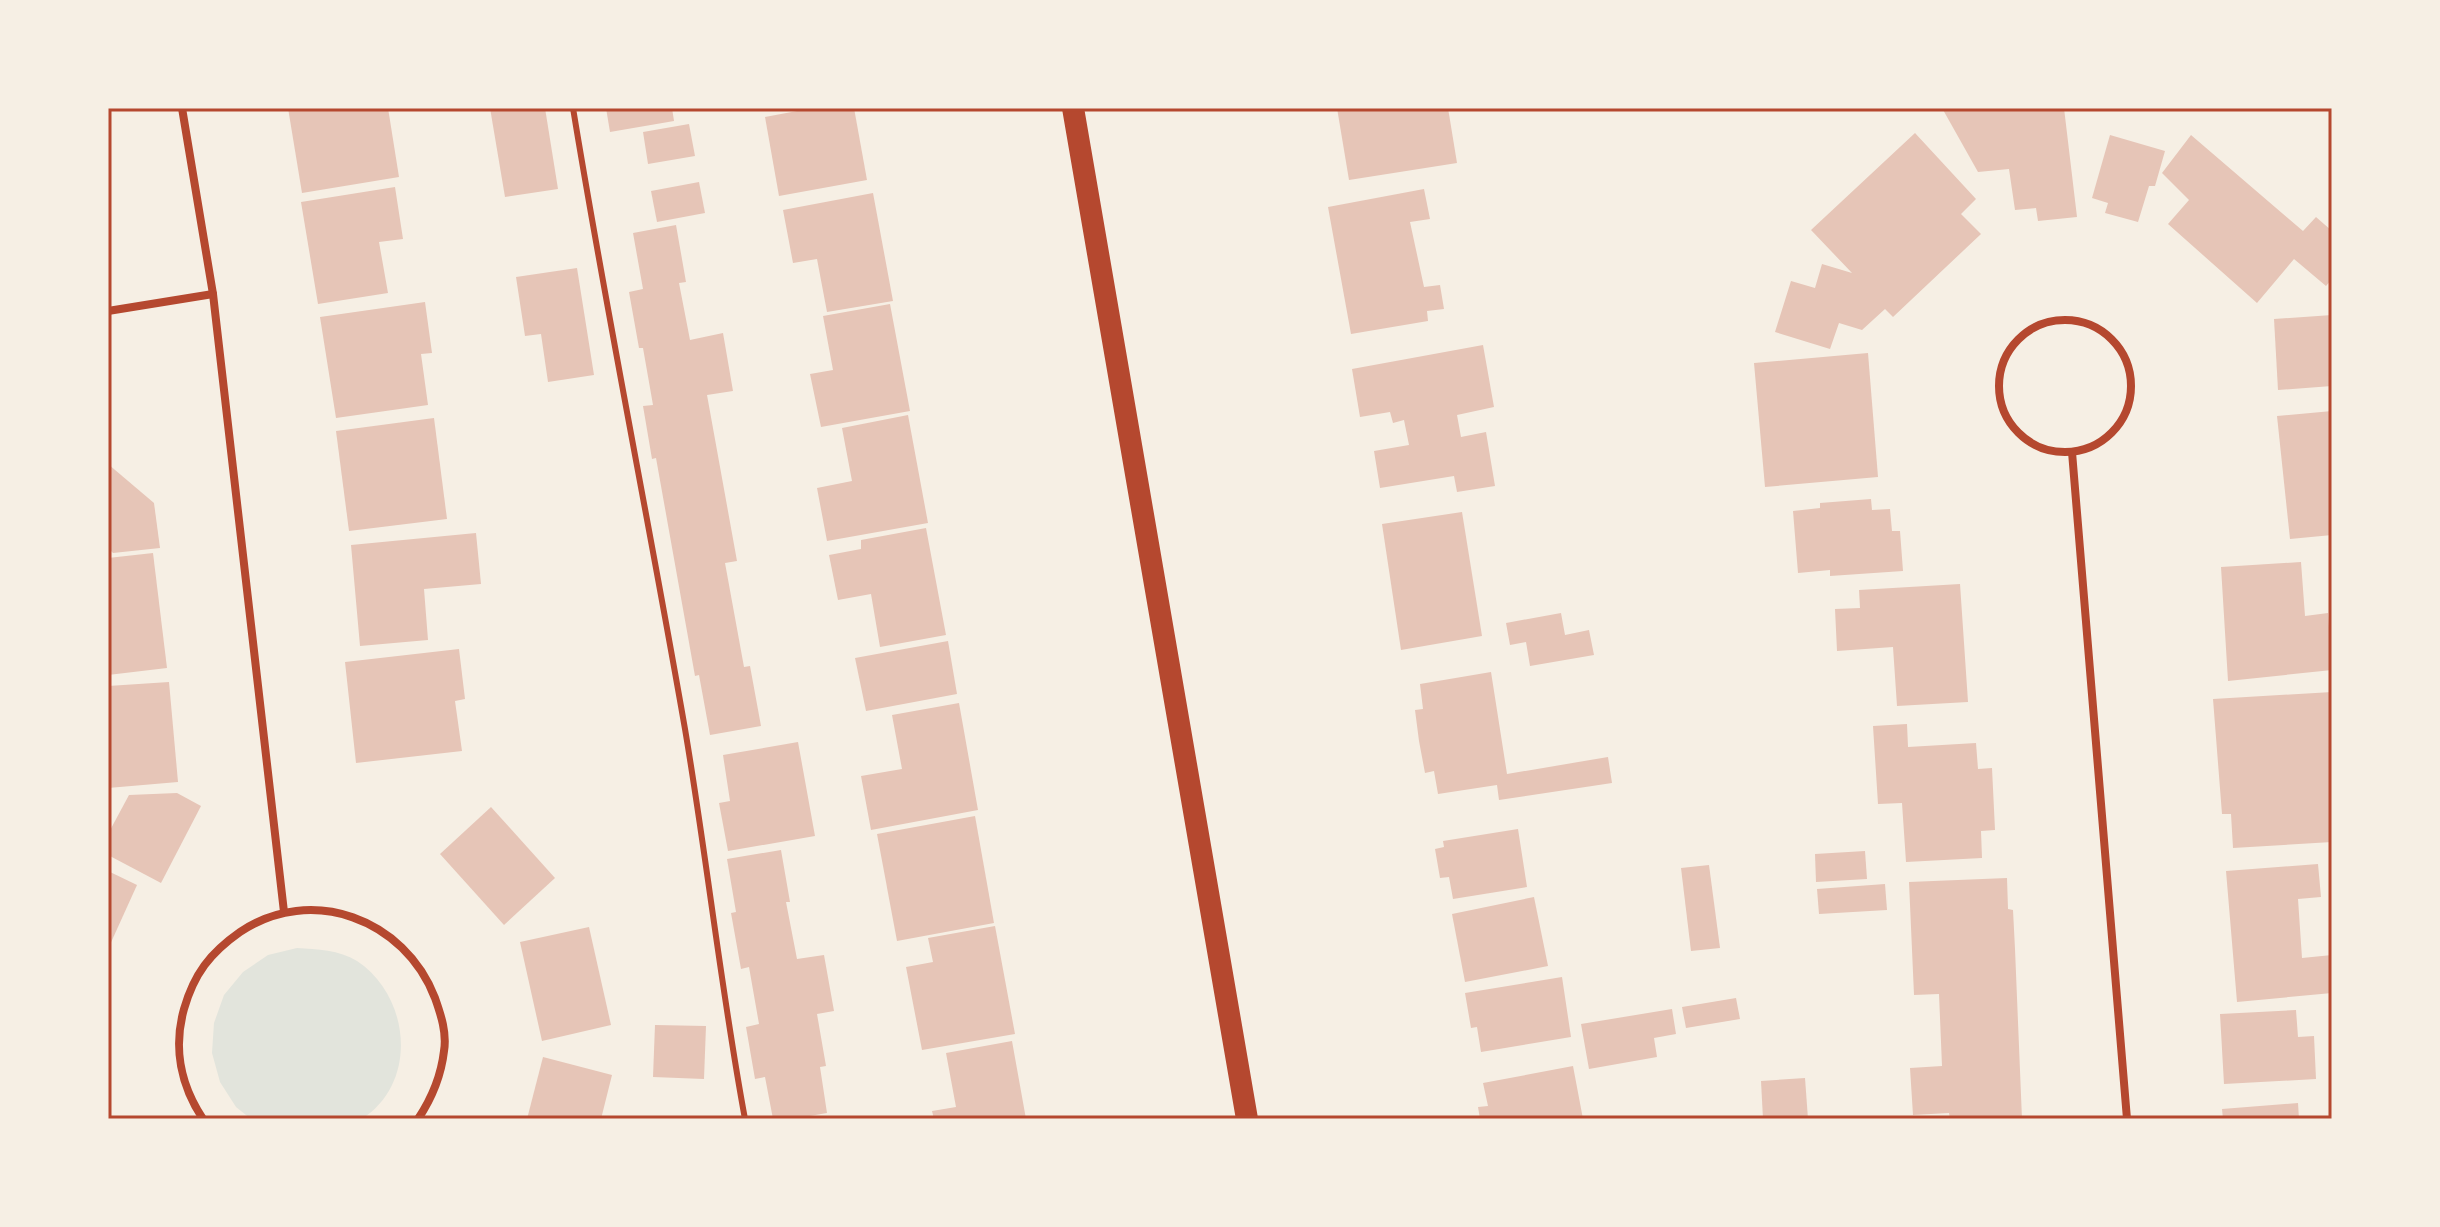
<svg xmlns="http://www.w3.org/2000/svg" width="2440" height="1227" font-family="Jost,sans-serif">
<style>
.green{fill:#e2e4dc}
.building{fill:#e6c5b7}
.lines{fill:none;stroke-linecap:round;stroke-linejoin:round}
.service{stroke:#b5482f;stroke-width:6}
.minor{stroke:#b5482f;stroke-width:8}
.trunk{stroke:#b5482f;stroke-width:22}
.neatline{fill:none;stroke:#b5482f;stroke-width:3}
</style>
<rect width="100%" height="100%" fill="#f6efe4"/>
<path class="green" d="M297,948C317,949 339,950 357,961C410,996 419,1082 362,1119H251L236,1107L220,1082L212,1053L214,1023L224,995L243,972L268,955Z"/>
<g class="building">
<polygon points="288,108 388,108 399,177 302,193"/>
<polygon points="490,108 545,108 558,189 505,197"/>
<polygon points="606,108 672,108 674,121 610,132"/>
<polygon points="813,108 854,108 867,180 779,196 765,117"/>
<polygon points="1337,108 1448,108 1457,163 1349,180"/>
<polygon points="1942,108 2064,108 2077,217 2038,221 2036,208 2015,210 2009,169 1978,172"/>
<polygon points="689,124 695,156 648,164 643,132"/>
<polygon points="1915,133 1976,199 1961,214 1981,234 1893,317 1885,309 1862,330 1839,323 1830,349 1775,332 1791,281 1815,288 1822,264 1852,273 1811,230"/>
<polygon points="2110,135 2165,151 2155,186 2149,186 2138,222 2105,213 2108,203 2092,198"/>
<polygon points="2191,135 2303,231 2316,217 2332,231 2332,279 2326,286 2294,259 2257,303 2168,224 2189,200 2162,173"/>
<polygon points="699,182 705,213 657,222 651,191"/>
<polygon points="395,187 403,239 379,242 388,293 318,304 301,202"/>
<polygon points="1424,189 1430,219 1410,222 1424,287 1440,285 1444,309 1427,311 1428,321 1351,334 1328,207"/>
<polygon points="873,193 893,301 827,312 817,259 793,263 783,210"/>
<polygon points="676,225 686,282 679,283 690,340 723,333 733,391 707,395 737,561 725,563 744,667 750,666 761,726 710,735 699,675 695,676 656,458 652,459 643,406 653,405 643,348 639,348 629,292 643,289 633,233"/>
<polygon points="577,268 594,375 548,382 541,334 525,336 516,277"/>
<polygon points="425,302 432,353 421,354 428,405 336,418 320,317"/>
<polygon points="890,304 910,411 821,427 810,374 833,370 823,316"/>
<polygon points="2332,315 2332,386 2278,390 2274,319"/>
<polygon points="1483,345 1494,407 1457,415 1461,437 1486,432 1495,486 1457,492 1454,476 1380,488 1374,451 1409,445 1404,420 1393,423 1390,412 1360,417 1352,369"/>
<polygon points="1868,353 1878,477 1765,487 1754,363"/>
<polygon points="2332,411 2332,535 2290,539 2277,416"/>
<polygon points="908,415 928,523 827,541 817,488 852,481 842,428"/>
<polygon points="434,418 447,519 349,531 336,431"/>
<polygon points="108,464 154,503 160,548 113,553 108,548"/>
<polygon points="1871,499 1872,510 1890,509 1892,531 1900,531 1903,571 1830,576 1830,570 1798,573 1793,511 1820,508 1820,503"/>
<polygon points="1462,512 1482,636 1401,650 1382,524"/>
<polygon points="926,528 946,635 880,647 871,594 838,600 829,555 861,549 861,540"/>
<polygon points="476,533 481,584 424,589 428,640 360,646 351,545"/>
<polygon points="153,553 167,668 108,675 108,558"/>
<polygon points="2301,562 2305,616 2328,613 2332,670 2228,681 2221,567"/>
<polygon points="1960,584 1968,702 1897,706 1893,647 1837,651 1835,609 1860,608 1859,590"/>
<polygon points="1561,613 1565,635 1589,630 1594,655 1530,666 1526,642 1510,645 1506,623"/>
<polygon points="948,641 957,694 866,711 855,658"/>
<polygon points="459,649 465,699 455,701 462,751 356,763 345,662"/>
<polygon points="1491,672 1507,774 1608,757 1612,783 1499,800 1497,785 1438,794 1434,771 1425,773 1419,741 1415,710 1423,709 1420,684"/>
<polygon points="169,682 178,782 108,788 108,686"/>
<polygon points="2332,692 2332,842 2233,848 2231,814 2222,814 2213,699"/>
<polygon points="959,703 978,810 871,830 861,776 902,769 892,715"/>
<polygon points="1907,724 1908,747 1976,743 1978,769 1992,768 1995,830 1981,831 1982,858 1906,862 1902,803 1878,804 1873,726"/>
<polygon points="798,742 815,836 728,851 719,803 730,801 723,755"/>
<polygon points="177,793 201,806 161,883 108,855 108,834 129,795"/>
<polygon points="491,807 555,878 504,925 440,854"/>
<polygon points="975,816 994,923 897,941 877,834"/>
<polygon points="1518,829 1527,887 1453,899 1449,877 1440,878 1435,849 1444,847 1443,841"/>
<polygon points="781,850 790,902 786,902 797,959 824,955 834,1011 817,1014 826,1066 820,1067 827,1113 792,1119 773,1119 765,1077 755,1079 746,1027 759,1024 749,967 741,969 731,913 736,912 727,859"/>
<polygon points="1865,851 1867,879 1816,882 1815,854"/>
<polygon points="2318,864 2321,897 2298,899 2302,958 2332,955 2332,993 2237,1002 2226,871"/>
<polygon points="1709,865 1720,948 1691,951 1681,868"/>
<polygon points="108,871 137,885 108,949"/>
<polygon points="2007,878 2008,909 2013,910 2015,949 2022,1119 1950,1119 1949,1113 1913,1115 1910,1068 1942,1066 1939,994 1914,995 1909,882"/>
<polygon points="1885,884 1887,910 1819,914 1817,889"/>
<polygon points="1534,897 1548,966 1465,982 1452,914"/>
<polygon points="995,926 1015,1034 922,1050 906,967 933,962 928,938"/>
<polygon points="589,927 611,1025 542,1041 520,942"/>
<polygon points="1562,977 1571,1037 1481,1052 1477,1027 1471,1028 1465,993"/>
<polygon points="1736,998 1740,1019 1686,1028 1682,1007"/>
<polygon points="1672,1009 1676,1034 1654,1038 1657,1057 1589,1069 1581,1024"/>
<polygon points="2296,1010 2298,1037 2314,1036 2316,1079 2224,1084 2220,1014"/>
<polygon points="655,1025 706,1026 704,1079 653,1077"/>
<polygon points="1012,1041 1026,1119 934,1119 932,1111 956,1107 946,1053"/>
<polygon points="543,1057 612,1075 601,1119 527,1119"/>
<polygon points="1573,1066 1583,1119 1480,1119 1478,1107 1488,1106 1483,1083"/>
<polygon points="1805,1078 1808,1119 1763,1119 1761,1081"/>
<polygon points="2298,1103 2299,1119 2223,1119 2222,1109"/>
</g>
<g class="lines">
<path class="service" d="M573,108C607,316 649,522 685,729C707,859 721,990 745,1119"/>
<g class="minor">
<polyline points="182,108 213,294 284,912"/>
<polyline points="108,311 213,294"/>
<circle cx="2065" cy="386" r="66"/>
<polyline points="2072,452 2127,1119"/>
<path d="M203,1119C181,1086 173,1048 184,1009C194,974 210,953 240,932C311,884 405,919 435,998C441,1015 447,1033 444,1051C441,1077 432,1098 418,1119"/>
</g>
<polyline class="trunk" points="1073,108 1247,1119"/>
</g>
<rect width="2440" height="1227" fill="none" stroke="#f6efe4" stroke-width="220"/>
<rect x="110" y="110" width="2220" height="1007" class="neatline"/>
</svg>
